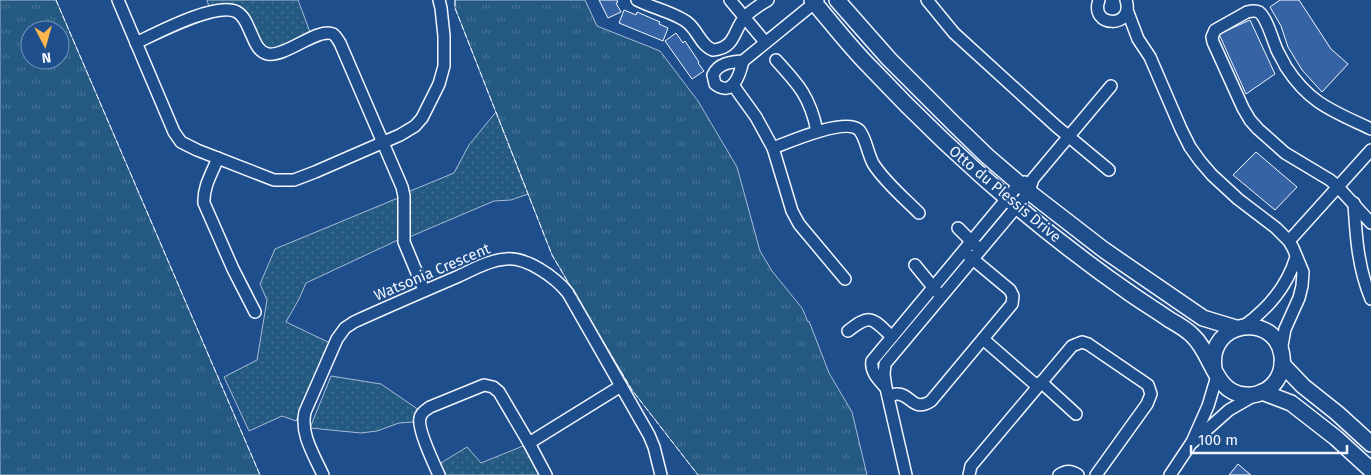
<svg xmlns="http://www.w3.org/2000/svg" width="1371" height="475" font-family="'Fira Sans',sans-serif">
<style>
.grass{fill:url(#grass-tufts);stroke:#a8bbd7;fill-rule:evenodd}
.park{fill:url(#park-dots);stroke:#a8bbd7}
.building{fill:#3563a3;stroke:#f2f6ff}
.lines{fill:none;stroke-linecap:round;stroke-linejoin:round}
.minor-casing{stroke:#f2f6ff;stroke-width:14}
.major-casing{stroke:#f2f6ff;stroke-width:18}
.minor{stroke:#1f4e8c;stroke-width:11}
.major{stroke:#1f4e8c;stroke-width:15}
.fence{stroke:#f2f6ff;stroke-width:1;stroke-dasharray:6 2.5;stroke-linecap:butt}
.labels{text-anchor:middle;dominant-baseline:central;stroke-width:4;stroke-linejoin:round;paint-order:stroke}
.street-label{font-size:15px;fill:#f2f6ff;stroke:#1f4e8c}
</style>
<defs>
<pattern id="grass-tufts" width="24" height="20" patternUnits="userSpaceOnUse" patternTransform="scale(1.25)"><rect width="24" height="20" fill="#245a82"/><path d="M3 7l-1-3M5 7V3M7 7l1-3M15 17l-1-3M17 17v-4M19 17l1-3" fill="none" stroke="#447295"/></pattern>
<pattern id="park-dots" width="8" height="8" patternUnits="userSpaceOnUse" patternTransform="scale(1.25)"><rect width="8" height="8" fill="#245a82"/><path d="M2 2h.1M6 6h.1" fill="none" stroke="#447295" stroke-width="1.8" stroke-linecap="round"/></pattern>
</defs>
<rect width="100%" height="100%" fill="#1f4e8c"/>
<g class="grass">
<path d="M0,0H56L260,475H0ZM30,30H60V60H30Z"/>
<polygon points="455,0 585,0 597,26 660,51 698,101 737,167 760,251 772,271 802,308 808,322 809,321 829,373 852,412 867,475 698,475 632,390 552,255 455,8"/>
</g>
<g class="park">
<polygon points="207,0 298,0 310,32 269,52 264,49 250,20 209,7"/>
<polygon points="496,112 528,194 511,200 494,201 407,238 408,192 454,173 469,145"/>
<polygon points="398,198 398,240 306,283 299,299 286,322 330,343 296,421 282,416 249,431 224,377 257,360 267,300 260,284 275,249"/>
<polygon points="331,376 381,384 419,410 413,422 399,423 377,431 361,433 310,428"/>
<polygon points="523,446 539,475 444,475 441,463 467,447 481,463"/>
</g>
<g class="building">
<polygon points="599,0 617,0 618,2 616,3 621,12 608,18"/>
<polygon points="1280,0 1299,0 1331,49 1348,64 1322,92 1302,70 1288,47 1281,26 1270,7"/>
<polygon points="624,10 636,15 637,12 660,22 659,24 668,28 663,41 619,23"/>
<polygon points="1250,20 1275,74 1246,94 1219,34"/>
<polygon points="676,33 683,43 685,41 699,62 698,63 704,71 692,79 665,41"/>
<polygon points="1256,152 1297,187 1275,210 1233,175"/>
<polygon points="1238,464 1246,471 1251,475 1229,475"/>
</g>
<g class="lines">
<g class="minor-casing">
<g id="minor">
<polyline points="118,0 174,132 181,142 197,150 274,180 294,180 315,172 400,135 415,126 422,118 439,84 444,66 444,36 441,8 439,0"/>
<path d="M637,0C652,8 676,13 688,23C698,31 701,46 713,50C736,48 733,30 745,17C751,10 760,5 768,0"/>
<polyline points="730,0 765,42"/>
<polyline points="927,0 954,33 1056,126 1109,170"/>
<path d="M1099,0C1089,28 1135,29 1126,0"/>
<polyline points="1127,10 1138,39 1150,57 1181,129 1190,147 1200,161 1212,175 1238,199 1276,228 1289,241 1293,248 1303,272 1302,286 1299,298 1285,329 1281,351"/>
<path d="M136,43C157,33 217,1 237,12C244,16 247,24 250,31C254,39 257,52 268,54C286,57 318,27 333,34C336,36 338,40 340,43L402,187L404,196V242L424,290"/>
<path d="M776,60C799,85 810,97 817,131"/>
<path d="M743,61C740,74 733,98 715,84L713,75C718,63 731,62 743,61L818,0"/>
<polyline points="733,85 756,117 773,148 792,211 799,224 845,279"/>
<path d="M1371,129C1333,111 1310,104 1286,67C1283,61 1280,56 1277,50C1273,41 1267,18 1259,12C1255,10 1251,11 1247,12L1215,30L1212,37L1213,42L1243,108L1250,120L1258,129L1285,153L1330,180L1338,187L1371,223"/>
<path d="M773,148C789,142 845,117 859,130C866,137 868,156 874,165C886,183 904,198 919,213"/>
<path d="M218,158C212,173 203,187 204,203L233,269L255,312"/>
<path d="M1354,203C1356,237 1358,268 1371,299"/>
<polyline points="958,228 976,246"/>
<polyline points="1289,241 1371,150"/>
<polyline points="915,265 937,292"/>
<path d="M1244,326C1269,308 1287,287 1296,257"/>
<path d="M848,331C871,313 872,318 892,337"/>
<polyline points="983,339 1037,386"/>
<polyline points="1041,382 1076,414"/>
<path d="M886,388C879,380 870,372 872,361L1019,184L1025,182"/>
<path d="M888,396C889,396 895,394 896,394C911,393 913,413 931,401L1012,304L1013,296L1010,290L968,255"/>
<polyline points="1193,442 1229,410 1255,395"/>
<polyline points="529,443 546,475"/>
<path d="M323,475C314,455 300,434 305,412L337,339L345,328L354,322C389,306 424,291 459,276C474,269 490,260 506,259C527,257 555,277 568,293L649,435L654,447L661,475"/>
<path d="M439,475C434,464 417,428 420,418C421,412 426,410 430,407L484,385L493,387L499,392L529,443L621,386"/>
<polyline points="906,475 886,388 884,374 885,364 1029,192 1033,179 1111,86"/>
<polyline points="969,475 971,466 1072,346 1082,342 1088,344 1148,385 1151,394 1147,404 1096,475"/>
<path d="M1059,475C1066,470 1071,470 1078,475"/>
<polyline points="1170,475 1192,442 1208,406 1217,376"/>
</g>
</g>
<g class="major-casing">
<g id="major">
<path d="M812,0C831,22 849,46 870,67C949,151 1036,228 1131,294C1144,303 1157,311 1170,320C1177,324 1186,329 1192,335C1213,354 1214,394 1246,395C1257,396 1269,391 1276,381C1281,374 1283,365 1282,356C1276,311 1207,320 1214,368"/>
<polyline points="837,0 889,59 953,123 987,156 1029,192 1104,250 1203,318 1236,328"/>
<polyline points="1282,364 1303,386 1337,413 1371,444"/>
<polyline points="1262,392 1291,403 1336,438 1371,470"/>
</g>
</g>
<use href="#minor" class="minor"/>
<use href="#major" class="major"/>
<g class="fence">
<polyline points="56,0 260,475"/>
<polyline points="455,0 455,8 552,255 632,390 698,475"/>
</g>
</g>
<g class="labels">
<g class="street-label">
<text transform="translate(1005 194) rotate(40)">Otto du Plessis Drive</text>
<text transform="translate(432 272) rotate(-23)">Watsonia Crescent</text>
</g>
</g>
<g transform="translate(45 45) rotate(174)"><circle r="24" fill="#1f4e8c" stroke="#7391ba"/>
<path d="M0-4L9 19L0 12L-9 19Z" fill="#ffb74d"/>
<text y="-8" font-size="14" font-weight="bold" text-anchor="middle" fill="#f2f6ff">N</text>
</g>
<path d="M1191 445v8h156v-8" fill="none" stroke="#f2f6ff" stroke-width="2.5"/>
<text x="1198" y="445" font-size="15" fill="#f2f6ff" stroke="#1f4e8c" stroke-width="4" paint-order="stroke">100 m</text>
</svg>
